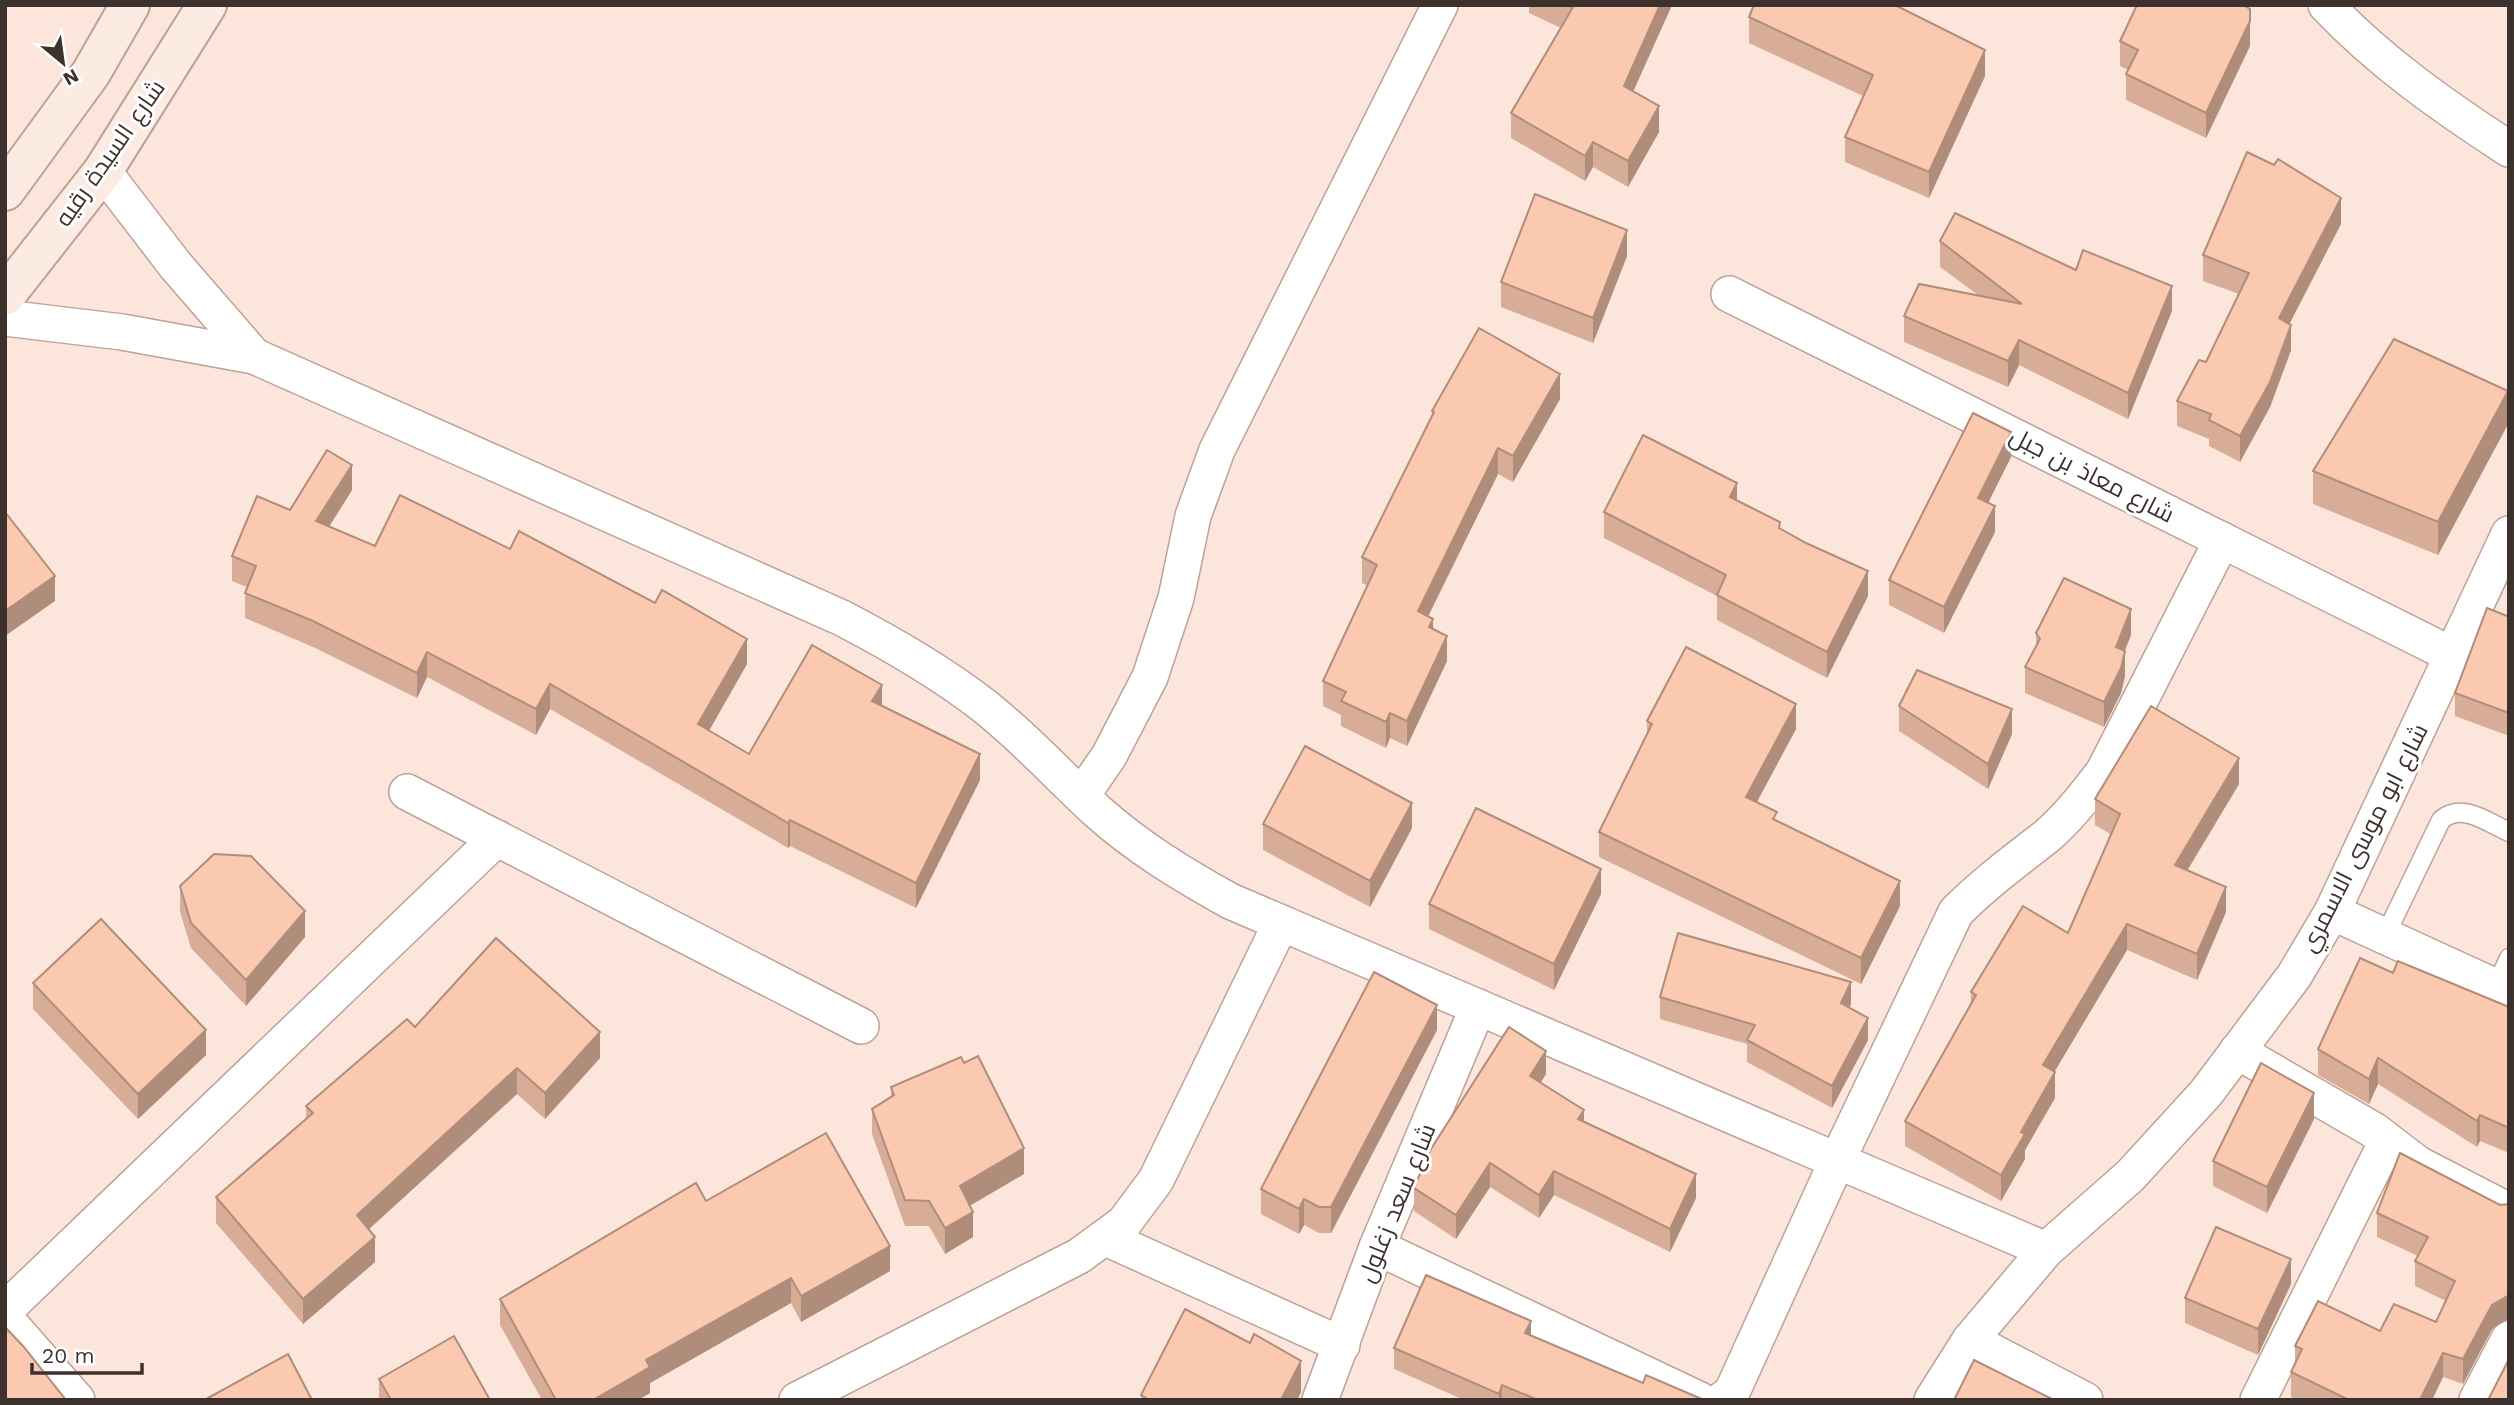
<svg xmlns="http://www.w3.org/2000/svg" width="2514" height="1405" viewBox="0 0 2514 1405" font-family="'Work Sans',Cairo,sans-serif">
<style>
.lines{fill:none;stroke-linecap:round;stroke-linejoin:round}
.lane-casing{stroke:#bca296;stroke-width:21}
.street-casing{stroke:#bca296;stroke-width:38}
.secondary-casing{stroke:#bca296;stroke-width:42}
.lane{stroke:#fff;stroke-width:18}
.street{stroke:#fff;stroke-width:35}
.secondary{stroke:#fbebe3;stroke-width:38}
.wall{fill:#d8ad97}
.shaded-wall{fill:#b08d7b}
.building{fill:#fbc9b0;stroke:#b08d7b;stroke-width:2}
.labels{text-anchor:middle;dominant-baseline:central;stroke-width:6;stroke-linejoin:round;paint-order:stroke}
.street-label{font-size:24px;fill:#3c312c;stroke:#fff}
</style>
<rect width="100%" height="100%" fill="#fce6db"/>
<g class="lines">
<defs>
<g id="lane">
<path d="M 2385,936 L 2441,820 C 2462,802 2487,822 2509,832"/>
<path d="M 2496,987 L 2509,958"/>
</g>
<g id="street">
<path d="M 2326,5 C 2380,62 2443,106 2509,149"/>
<path d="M 103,171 L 176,266 L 254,356"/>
<path d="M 1729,294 L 2454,656"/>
<path d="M 5,318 L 122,332 L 254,356 L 842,618 C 892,644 939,671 983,705 C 1025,738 1059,776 1097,811 C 1137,847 1183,875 1230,901 L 2046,1250"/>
<path d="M 407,792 L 861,1026"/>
<path d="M 1082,795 L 1109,756 L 1150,677 L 1176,598 L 1193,516 L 1217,450 L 1440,5"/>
<path d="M 2332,912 L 2509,993"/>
<path d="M 2237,1051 L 2375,1131 L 2418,1164 L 2509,1211"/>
<path d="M 1106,1238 L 1342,1345"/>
<path d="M 1377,1247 L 1700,1400"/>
<path d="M 5,1310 L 497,838"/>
<path d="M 5,1318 L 77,1400"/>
<path d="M 1970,1340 L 2085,1400"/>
<path d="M 797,1400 L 1079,1256 L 1124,1223 L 1156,1180 L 1281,923"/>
<path d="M 1320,1400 L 1377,1247 L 1478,1007"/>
<path d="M 1722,1400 L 1732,1392 L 1837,1161 L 1956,912 C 1985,883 2015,861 2047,836 C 2069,817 2087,794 2104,771 L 2222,540"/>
<path d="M 1932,1400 L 1970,1340 L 2046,1250 L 2130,1176 L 2206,1093 L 2294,976 L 2332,912 L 2509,534"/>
<path d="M 2258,1400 L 2387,1141"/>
<path d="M 2477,1400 L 2509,1339"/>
</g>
<g id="secondary">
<path d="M 5,191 L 91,73 L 130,5"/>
<path d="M 5,296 L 103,171 L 207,5"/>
</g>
</defs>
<use href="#lane" class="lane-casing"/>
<use href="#street" class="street-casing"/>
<use href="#secondary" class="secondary-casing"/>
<use href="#lane" class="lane"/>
<use href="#street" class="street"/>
<use href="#secondary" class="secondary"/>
</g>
<g class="wall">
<path d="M 1529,5 L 1672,5 L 1633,91 L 1659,132 L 1628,187 L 1593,167 L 1585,181 L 1511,138 L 1511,113 L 1561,28 L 1529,13 Z"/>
<path d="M 1749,17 L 1985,76 L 1929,198 L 1845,162 L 1845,137 L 1863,96 L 1749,43 Z"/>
<path d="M 2120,41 L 2250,46 L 2206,138 L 2126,100 L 2126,74 L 2128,70 L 2120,66 Z"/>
<path d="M 2341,224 L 2289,324 L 2291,350 L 2270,407 L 2240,462 L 2209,446 L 2209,439 L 2177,426 L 2177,401 L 2206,362 L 2239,294 L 2203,281 L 2203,255 Z"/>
<path d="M 1940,241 L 2076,270 L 2172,311 L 2128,419 L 2019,365 L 2008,387 L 1904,342 L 1904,316 L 1978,295 L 1940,267 Z"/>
<path d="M 1627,256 L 1593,343 L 1501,307 L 1501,282 Z"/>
<path d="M 1560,399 L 1513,482 L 1498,474 L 1428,616 L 1447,661 L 1407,746 L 1390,738 L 1386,748 L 1341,726 L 1341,715 L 1323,706 L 1323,681 L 1368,586 L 1362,583 L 1362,557 L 1432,417 L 1432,411 Z"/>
<path d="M 2508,424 L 2438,555 L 2313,504 L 2313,471 Z"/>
<path d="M 2011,457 L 1988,503 L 1995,532 L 1944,633 L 1889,605 L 1889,580 Z"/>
<path d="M 352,490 L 329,527 L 375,546 L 747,664 L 709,731 L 749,754 L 882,706 L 980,780 L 916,908 L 790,846 L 788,848 L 550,709 L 536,735 L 427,677 L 417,698 L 313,647 L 245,618 L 245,593 L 247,587 L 232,581 L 232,556 L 290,510 Z"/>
<path d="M 1737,500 L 1780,529 L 1868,596 L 1827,678 L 1717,620 L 1717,596 L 1604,538 L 1604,512 Z"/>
<path d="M 2509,613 L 2509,736 L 2455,716 L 2455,693 Z"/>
<path d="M 2036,633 L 2131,635 L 2125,650 L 2125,676 L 2121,693 L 2104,727 L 2025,693 L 2025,667 L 2036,646 Z"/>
<path d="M 1899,706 L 2012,734 L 1988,789 L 1899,731 Z"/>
<path d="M 1647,721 L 1796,729 L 1757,802 L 1777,821 L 1900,906 L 1861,984 L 1599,857 L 1599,832 L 1647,735 Z"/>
<path d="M 2239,784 L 2187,870 L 2226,912 L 2197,980 L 2127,950 L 2054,1072 L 2055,1098 L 2025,1150 L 2025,1159 L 2001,1201 L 1905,1146 L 1905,1121 L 1971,1003 L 1971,992 L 2068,933 L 2112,835 L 2095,825 L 2095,799 Z"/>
<path d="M 1263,824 L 1412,828 L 1370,907 L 1263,850 Z"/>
<path d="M 180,886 L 305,937 L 246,1006 L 191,948 L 180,912 Z"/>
<path d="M 1601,894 L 1554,990 L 1429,929 L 1429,904 Z"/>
<path d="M 2393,973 L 2509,1007 L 2509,1153 L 2480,1141 L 2477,1147 L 2378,1084 L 2369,1104 L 2318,1075 L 2318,1049 Z"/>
<path d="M 33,983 L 206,1055 L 138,1119 L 33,1009 Z"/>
<path d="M 1660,997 L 1851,1004 L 1849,1008 L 1868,1040 L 1832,1108 L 1747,1062 L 1747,1044 L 1660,1019 Z"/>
<path d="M 415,1027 L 600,1058 L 545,1119 L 517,1094 L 369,1229 L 375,1262 L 303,1324 L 216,1223 L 216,1197 L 306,1119 L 306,1106 Z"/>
<path d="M 1437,1030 L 1331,1233 L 1319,1233 L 1304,1225 L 1299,1234 L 1261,1214 L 1261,1189 Z"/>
<path d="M 1546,1074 L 1540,1083 L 1584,1122 L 1696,1198 L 1670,1252 L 1554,1195 L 1539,1218 L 1490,1187 L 1456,1239 L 1414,1211 L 1414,1188 Z"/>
<path d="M 891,1087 L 1024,1174 L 970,1206 L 973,1237 L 945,1254 L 929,1226 L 905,1226 L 872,1134 L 872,1109 L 891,1097 Z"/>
<path d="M 2314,1119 L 2267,1213 L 2213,1186 L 2213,1161 Z"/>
<path d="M 706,1201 L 890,1271 L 801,1322 L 791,1303 L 650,1383 L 650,1393 L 638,1400 L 542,1400 L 500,1325 L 500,1299 Z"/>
<path d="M 2509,1204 L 2509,1319 L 2492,1329 L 2463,1384 L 2443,1377 L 2432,1400 L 2297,1400 L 2291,1397 L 2291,1372 L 2295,1363 L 2295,1346 L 2436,1322 L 2446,1301 L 2415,1286 L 2415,1261 L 2418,1256 L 2377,1237 L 2377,1213 Z"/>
<path d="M 2291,1284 L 2258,1355 L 2185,1323 L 2185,1298 Z"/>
<path d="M 1531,1336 L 1643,1383 L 1704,1400 L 1464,1400 L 1394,1369 L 1394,1348 Z"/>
<path d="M 379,1379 L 490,1400 L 379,1400 Z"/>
<path d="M 1301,1392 L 1297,1400 L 1141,1400 L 1141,1395 Z"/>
</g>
<g class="shaded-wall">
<path d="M 1660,5 L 1672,5 L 1624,112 L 1624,86 Z"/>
<path d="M 2250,21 L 2250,46 L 2206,138 L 2206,113 Z"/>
<path d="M 1985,50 L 1985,76 L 1929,198 L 1929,172 Z"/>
<path d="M 1659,106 L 1659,132 L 1628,187 L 1628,161 Z"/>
<path d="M 1593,142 L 1593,167 L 1585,181 L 1585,156 Z"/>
<path d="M 2341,198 L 2341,224 L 2279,344 L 2279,318 Z"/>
<path d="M 1627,230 L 1627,256 L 1593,343 L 1593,318 Z"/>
<path d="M 2172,286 L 2172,311 L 2128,419 L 2128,393 Z"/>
<path d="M 2291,325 L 2291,350 L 2270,407 L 2240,462 L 2240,436 Z"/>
<path d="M 2019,340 L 2019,365 L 2008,387 L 2008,361 Z"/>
<path d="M 1560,374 L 1560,399 L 1513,482 L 1513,456 Z"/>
<path d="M 2508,391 L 2508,424 L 2438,555 L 2438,522 Z"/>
<path d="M 2011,432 L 2011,457 L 1978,523 L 1978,498 Z"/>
<path d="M 1498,448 L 1498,474 L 1418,637 L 1418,611 Z"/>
<path d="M 352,465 L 352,490 L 316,547 L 316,521 Z"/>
<path d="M 1737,483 L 1737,509 L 1730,497 Z"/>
<path d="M 1995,506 L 1995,532 L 1944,633 L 1944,607 Z"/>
<path d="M 1868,571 L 1868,596 L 1827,678 L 1827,652 Z"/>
<path d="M 55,576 L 55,601 L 5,636 L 5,611 Z"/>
<path d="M 2131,609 L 2131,635 L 2116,672 L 2116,647 Z"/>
<path d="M 1433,619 L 1433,644 L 1429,627 Z"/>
<path d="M 1447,636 L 1447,661 L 1407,746 L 1407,721 Z"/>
<path d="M 747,639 L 747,664 L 698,750 L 698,724 Z"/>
<path d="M 2125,651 L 2125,676 L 2121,693 L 2104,727 L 2104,702 Z"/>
<path d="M 427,652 L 427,677 L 417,698 L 417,673 Z"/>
<path d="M 550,684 L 550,709 L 536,735 L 536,709 Z"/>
<path d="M 882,685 L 882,710 L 872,701 Z"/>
<path d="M 1796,704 L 1796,729 L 1746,822 L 1746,797 Z"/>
<path d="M 2012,709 L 2012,734 L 1988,789 L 1988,764 Z"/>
<path d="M 1390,713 L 1390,738 L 1386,748 L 1386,722 Z"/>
<path d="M 980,754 L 980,780 L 916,908 L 916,883 Z"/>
<path d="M 2239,758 L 2239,784 L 2175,891 L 2175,865 Z"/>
<path d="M 1412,803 L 1412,828 L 1370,907 L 1370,881 Z"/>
<path d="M 790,820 L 790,846 L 788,848 L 788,823 Z"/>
<path d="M 1601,869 L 1601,894 L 1554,990 L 1554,964 Z"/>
<path d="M 1900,881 L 1900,906 L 1861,984 L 1861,958 Z"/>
<path d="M 2226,887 L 2226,912 L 2197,980 L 2197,954 Z"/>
<path d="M 305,911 L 305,937 L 246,1006 L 246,980 Z"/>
<path d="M 2127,924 L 2127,950 L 2043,1091 L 2043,1065 Z"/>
<path d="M 1851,982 L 1851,1004 L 1841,1025 L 1841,1003 Z"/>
<path d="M 1437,1005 L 1437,1030 L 1331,1233 L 1331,1207 Z"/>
<path d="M 1868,1018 L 1868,1040 L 1832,1108 L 1832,1086 Z"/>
<path d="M 206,1030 L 206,1055 L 138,1119 L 138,1094 Z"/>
<path d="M 600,1032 L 600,1058 L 545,1119 L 545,1093 Z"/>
<path d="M 1546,1051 L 1546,1074 L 1530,1100 L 1530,1076 Z"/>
<path d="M 2378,1058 L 2378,1084 L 2369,1104 L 2369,1079 Z"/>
<path d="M 517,1068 L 517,1094 L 357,1240 L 357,1215 Z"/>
<path d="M 2055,1072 L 2055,1098 L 2025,1150 L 2025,1159 L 2001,1201 L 2001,1175 L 2021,1132 Z"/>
<path d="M 2314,1093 L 2314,1119 L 2267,1213 L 2267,1187 Z"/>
<path d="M 1584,1110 L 1584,1134 L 1578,1119 Z"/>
<path d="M 2480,1115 L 2480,1141 L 2477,1147 L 2477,1121 Z"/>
<path d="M 1024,1148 L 1024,1174 L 960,1211 L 960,1186 Z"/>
<path d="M 1490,1163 L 1490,1187 L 1456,1239 L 1456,1215 Z"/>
<path d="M 1554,1171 L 1554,1195 L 1539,1218 L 1539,1195 Z"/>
<path d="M 1696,1174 L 1696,1198 L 1670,1252 L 1670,1229 Z"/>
<path d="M 1304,1199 L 1304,1225 L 1299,1234 L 1299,1209 Z"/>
<path d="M 973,1212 L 973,1237 L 945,1254 L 945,1228 Z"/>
<path d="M 375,1237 L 375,1262 L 303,1324 L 303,1299 Z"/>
<path d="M 890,1246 L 890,1271 L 801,1322 L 801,1296 Z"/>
<path d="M 2291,1259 L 2291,1284 L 2258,1355 L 2258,1329 Z"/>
<path d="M 791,1278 L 791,1303 L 650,1383 L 650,1393 L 638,1400 L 593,1400 L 646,1360 Z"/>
<path d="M 2508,1295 L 2508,1319 L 2492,1329 L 2463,1384 L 2463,1359 L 2492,1305 Z"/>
<path d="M 1531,1321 L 1531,1342 L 1525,1333 Z"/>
<path d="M 2443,1353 L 2443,1377 L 2432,1400 L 2420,1400 Z"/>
<path d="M 1301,1361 L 1301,1392 L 1297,1400 L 1281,1400 Z"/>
<path d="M 1502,1385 L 1502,1400 L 1499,1400 L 1499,1394 Z"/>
</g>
<g class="building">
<path d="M 1568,5 L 1660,5 L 1624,86 L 1659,106 L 1628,161 L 1593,142 L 1585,156 L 1511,113 L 1573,7 Z"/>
<path d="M 1754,5 L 1895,5 L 1985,50 L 1929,172 L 1845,137 L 1873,75 L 1749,17 Z"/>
<path d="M 2137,5 L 2243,5 L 2250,9 L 2250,21 L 2206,113 L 2126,74 L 2138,50 L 2120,41 Z"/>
<path d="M 2247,152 L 2274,165 L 2278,159 L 2341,198 L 2279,318 L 2291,325 L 2270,382 L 2240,436 L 2209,420 L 2211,414 L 2177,401 L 2199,360 L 2206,362 L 2249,273 L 2203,255 Z"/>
<path d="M 1535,194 L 1627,230 L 1593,318 L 1501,282 Z"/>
<path d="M 1955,213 L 2076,270 L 2083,250 L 2172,286 L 2128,393 L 2019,340 L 2008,361 L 1904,316 L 1919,284 L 2022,304 L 1940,241 Z"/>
<path d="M 1479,328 L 1560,374 L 1513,456 L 1498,448 L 1418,611 L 1433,619 L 1429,627 L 1447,636 L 1407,721 L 1390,713 L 1386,722 L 1341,701 L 1346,692 L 1323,681 L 1377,565 L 1362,557 L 1434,412 L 1432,411 Z"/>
<path d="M 2394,339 L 2508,391 L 2438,522 L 2313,471 Z"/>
<path d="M 1973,413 L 2011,432 L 1978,498 L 1995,506 L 1944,607 L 1889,580 Z"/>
<path d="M 1643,435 L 1737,483 L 1730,497 L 1780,522 L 1779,528 L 1806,543 L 1868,571 L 1827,652 L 1717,595 L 1726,575 L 1604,512 Z"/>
<path d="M 327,450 L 352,465 L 316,521 L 375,546 L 400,495 L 510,549 L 519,531 L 655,603 L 662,590 L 747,639 L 698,724 L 749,754 L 812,645 L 882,685 L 872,701 L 980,754 L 916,883 L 790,820 L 788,823 L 550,684 L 536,709 L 427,652 L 417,673 L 313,621 L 245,593 L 256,566 L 232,556 L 257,496 L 290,510 Z"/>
<path d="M 5,512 L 55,576 L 5,611 Z"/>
<path d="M 2064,578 L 2131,609 L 2116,647 L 2125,651 L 2121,668 L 2104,702 L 2025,667 L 2040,639 L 2036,633 Z"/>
<path d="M 2487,608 L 2507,616 L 2509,613 L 2509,713 L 2455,693 Z"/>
<path d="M 1686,647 L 1796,704 L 1746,797 L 1777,812 L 1773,819 L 1900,881 L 1861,958 L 1599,832 L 1652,724 L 1647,721 Z"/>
<path d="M 1917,670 L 2012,709 L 1988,764 L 1899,706 Z"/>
<path d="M 2151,706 L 2239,758 L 2175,865 L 2226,887 L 2197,954 L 2127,924 L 2043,1065 L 2055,1072 L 2021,1132 L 2025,1134 L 2001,1175 L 1905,1121 L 1976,995 L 1971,992 L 2023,906 L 2068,933 L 2120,814 L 2095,799 Z"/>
<path d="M 1305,746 L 1412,803 L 1370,881 L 1263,824 Z"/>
<path d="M 1476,808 L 1601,869 L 1554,964 L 1429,904 Z"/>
<path d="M 214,854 L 251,856 L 305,911 L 246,980 L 191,923 L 180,886 Z"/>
<path d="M 101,919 L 206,1030 L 138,1094 L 33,983 Z"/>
<path d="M 1678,933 L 1851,982 L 1841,1003 L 1868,1018 L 1832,1086 L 1747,1040 L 1755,1025 L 1660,997 Z"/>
<path d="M 496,938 L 600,1032 L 545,1093 L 517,1068 L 357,1215 L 375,1237 L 303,1299 L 216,1197 L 313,1113 L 306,1106 L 407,1019 L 415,1027 Z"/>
<path d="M 2360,958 L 2393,973 L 2398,961 L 2509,1007 L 2509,1128 L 2480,1115 L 2477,1121 L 2378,1058 L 2369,1079 L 2318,1049 Z"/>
<path d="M 1374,972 L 1437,1005 L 1331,1207 L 1319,1207 L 1304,1199 L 1299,1209 L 1261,1189 Z"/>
<path d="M 1509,1027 L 1546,1051 L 1530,1076 L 1584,1110 L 1578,1119 L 1696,1174 L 1670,1229 L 1554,1171 L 1539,1195 L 1490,1163 L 1456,1215 L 1414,1188 L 1429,1152 Z"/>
<path d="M 978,1056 L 1024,1148 L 960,1186 L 973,1212 L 945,1228 L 929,1201 L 905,1200 L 872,1109 L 894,1095 L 891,1087 L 961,1057 L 964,1063 Z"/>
<path d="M 2261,1063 L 2314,1093 L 2267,1187 L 2213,1161 Z"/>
<path d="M 826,1133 L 890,1246 L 801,1296 L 791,1278 L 646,1360 L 650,1367 L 593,1400 L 556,1400 L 500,1299 L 696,1183 L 706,1201 Z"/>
<path d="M 2400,1153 L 2500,1205 L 2509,1204 L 2509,1295 L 2492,1305 L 2463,1359 L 2443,1353 L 2420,1400 L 2349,1400 L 2291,1372 L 2302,1349 L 2295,1346 L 2318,1301 L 2380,1331 L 2394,1304 L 2436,1322 L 2455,1281 L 2415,1261 L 2428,1237 L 2377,1213 Z"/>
<path d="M 2216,1227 L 2291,1259 L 2258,1329 L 2185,1298 Z"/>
<path d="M 1426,1275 L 1531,1321 L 1525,1333 L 1643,1383 L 1646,1375 L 1704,1400 L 1538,1400 L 1502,1385 L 1499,1394 L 1394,1348 Z"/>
<path d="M 1185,1309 L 1250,1343 L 1254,1334 L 1301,1361 L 1281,1400 L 1150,1400 L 1141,1395 Z"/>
<path d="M 5,1327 L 23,1346 L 66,1400 L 5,1400 Z"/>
<path d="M 454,1336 L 490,1400 L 391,1400 L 379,1379 Z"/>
<path d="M 288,1354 L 312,1400 L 209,1400 L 208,1398 Z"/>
<path d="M 2509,1359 L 2509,1400 L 2488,1400 Z"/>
<path d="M 1974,1360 L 2054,1400 L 1954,1400 Z"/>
</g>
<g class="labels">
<g class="street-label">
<text transform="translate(110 153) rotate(-55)">شارع السيدة رقيه</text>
<text transform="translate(2092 475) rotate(27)">شارع معاذ بن جبل</text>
<text transform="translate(2364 838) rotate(-63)">شارع ابو موسى الاسمري</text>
<text transform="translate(1397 1203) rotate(-68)">شارع سعد زغلول</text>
</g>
</g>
<rect width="2514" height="1405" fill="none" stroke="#3c312c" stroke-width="14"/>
<g transform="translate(63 63) rotate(151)" stroke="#ffffff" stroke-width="5" paint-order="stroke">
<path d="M0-5L12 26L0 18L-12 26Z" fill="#3c312c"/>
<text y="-10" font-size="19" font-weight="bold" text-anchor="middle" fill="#3c312c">N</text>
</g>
<path d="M32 1363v10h110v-10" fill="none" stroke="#3c312c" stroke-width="3.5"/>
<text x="42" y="1363" font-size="21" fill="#3c312c" stroke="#ffffff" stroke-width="5" paint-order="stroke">20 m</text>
</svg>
